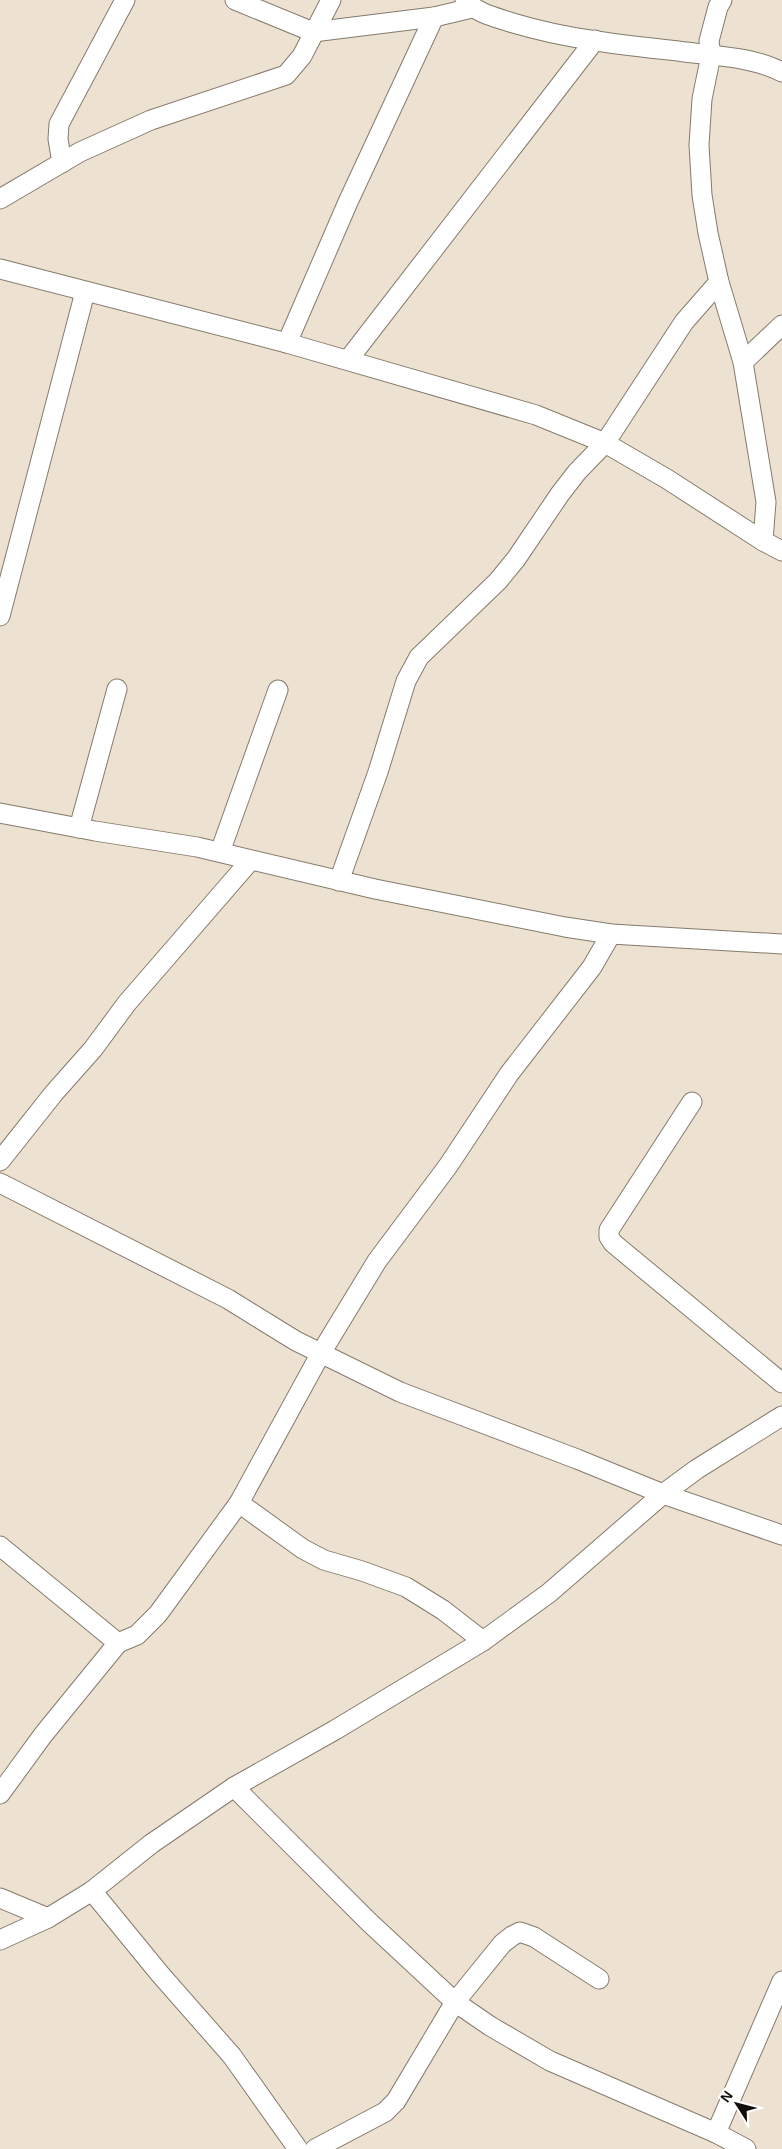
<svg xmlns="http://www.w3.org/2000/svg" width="782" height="2149" viewBox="0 0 782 2149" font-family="Helvetica,sans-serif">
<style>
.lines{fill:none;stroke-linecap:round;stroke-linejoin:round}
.minor-casing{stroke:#857b6c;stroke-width:21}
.minor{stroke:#fff;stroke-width:19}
</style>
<rect width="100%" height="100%" fill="#ede2d1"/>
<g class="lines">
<defs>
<g id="minor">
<path d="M 235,0 L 313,32 L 434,17 L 472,8"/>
<path d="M 465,0 C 478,14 495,17 513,23 C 566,39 622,45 678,51 C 712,56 751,56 782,72"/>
<path d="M 722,0 L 718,7 L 709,41 L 711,55 L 702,99 L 699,145 L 702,195 L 708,233 L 719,282 L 743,362 L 766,502 L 763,541"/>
<path d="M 62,163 L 58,139 L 59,124 L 125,0"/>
<path d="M 0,199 L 80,152 L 151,120 L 286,75 L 302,56 L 331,0"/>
<path d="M 0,269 L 287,343 L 536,415 L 605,443 L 667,479 L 763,541 L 782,551"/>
<path d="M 287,343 L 348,202 L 434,17"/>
<path d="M 348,360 L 595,40"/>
<path d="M 743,362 L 782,325"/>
<path d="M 0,616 L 85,292"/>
<path d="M 0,813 L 95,831 L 197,847 L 375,889 L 565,927 L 611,934 L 782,944"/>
<path d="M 79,828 L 117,689"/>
<path d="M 220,852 L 278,690"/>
<path d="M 339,881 L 378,772 L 406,681 L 419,657 L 498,581 L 516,559 L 560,494 L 577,472 L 605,443 L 684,322 L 719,282"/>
<path d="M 692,1102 L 609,1230 L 609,1237 L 613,1243 L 782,1383"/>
<path d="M 0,1161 L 54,1093 L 93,1049 L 127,1003 L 250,861"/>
<path d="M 0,1183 L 228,1299 L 296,1341 L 400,1392 L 577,1459 L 663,1494 L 782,1535"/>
<path d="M 239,1503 L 303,1549 L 324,1560 L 362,1571 L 406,1587 L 443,1610 L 483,1641"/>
<path d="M 0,1546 L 118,1643 L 137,1635 L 158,1614 L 239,1503 L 321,1353 L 377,1261 L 448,1166 L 509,1074 L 592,967 L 611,934"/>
<path d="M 234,1787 L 369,1922 L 455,2002 L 490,2026 L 550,2061 L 716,2133 L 746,2149"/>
<path d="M 0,1794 L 43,1735 L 118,1643"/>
<path d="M 92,1891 L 160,1974 L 232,2056 L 298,2149"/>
<path d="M 0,1898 L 48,1918"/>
<path d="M 0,1940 L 48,1918 L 92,1891 L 151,1844 L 234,1787 L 335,1730 L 483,1641 L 549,1593 L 663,1494 L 697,1469 L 782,1416"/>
<path d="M 716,2133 L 782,1981"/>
<path d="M 315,2149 L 385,2112 L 396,2101 L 455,2002 L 502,1944 L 512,1936 L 520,1932 L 534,1937 L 599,1979"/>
</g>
</defs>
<use href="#minor" class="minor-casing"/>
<use href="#minor" class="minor"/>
</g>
<g transform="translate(737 2104) rotate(306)" stroke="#ffffff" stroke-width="4" paint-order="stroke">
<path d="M0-4L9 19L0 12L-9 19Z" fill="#110d08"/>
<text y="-8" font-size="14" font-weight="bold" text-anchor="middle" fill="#110d08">N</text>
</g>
</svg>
